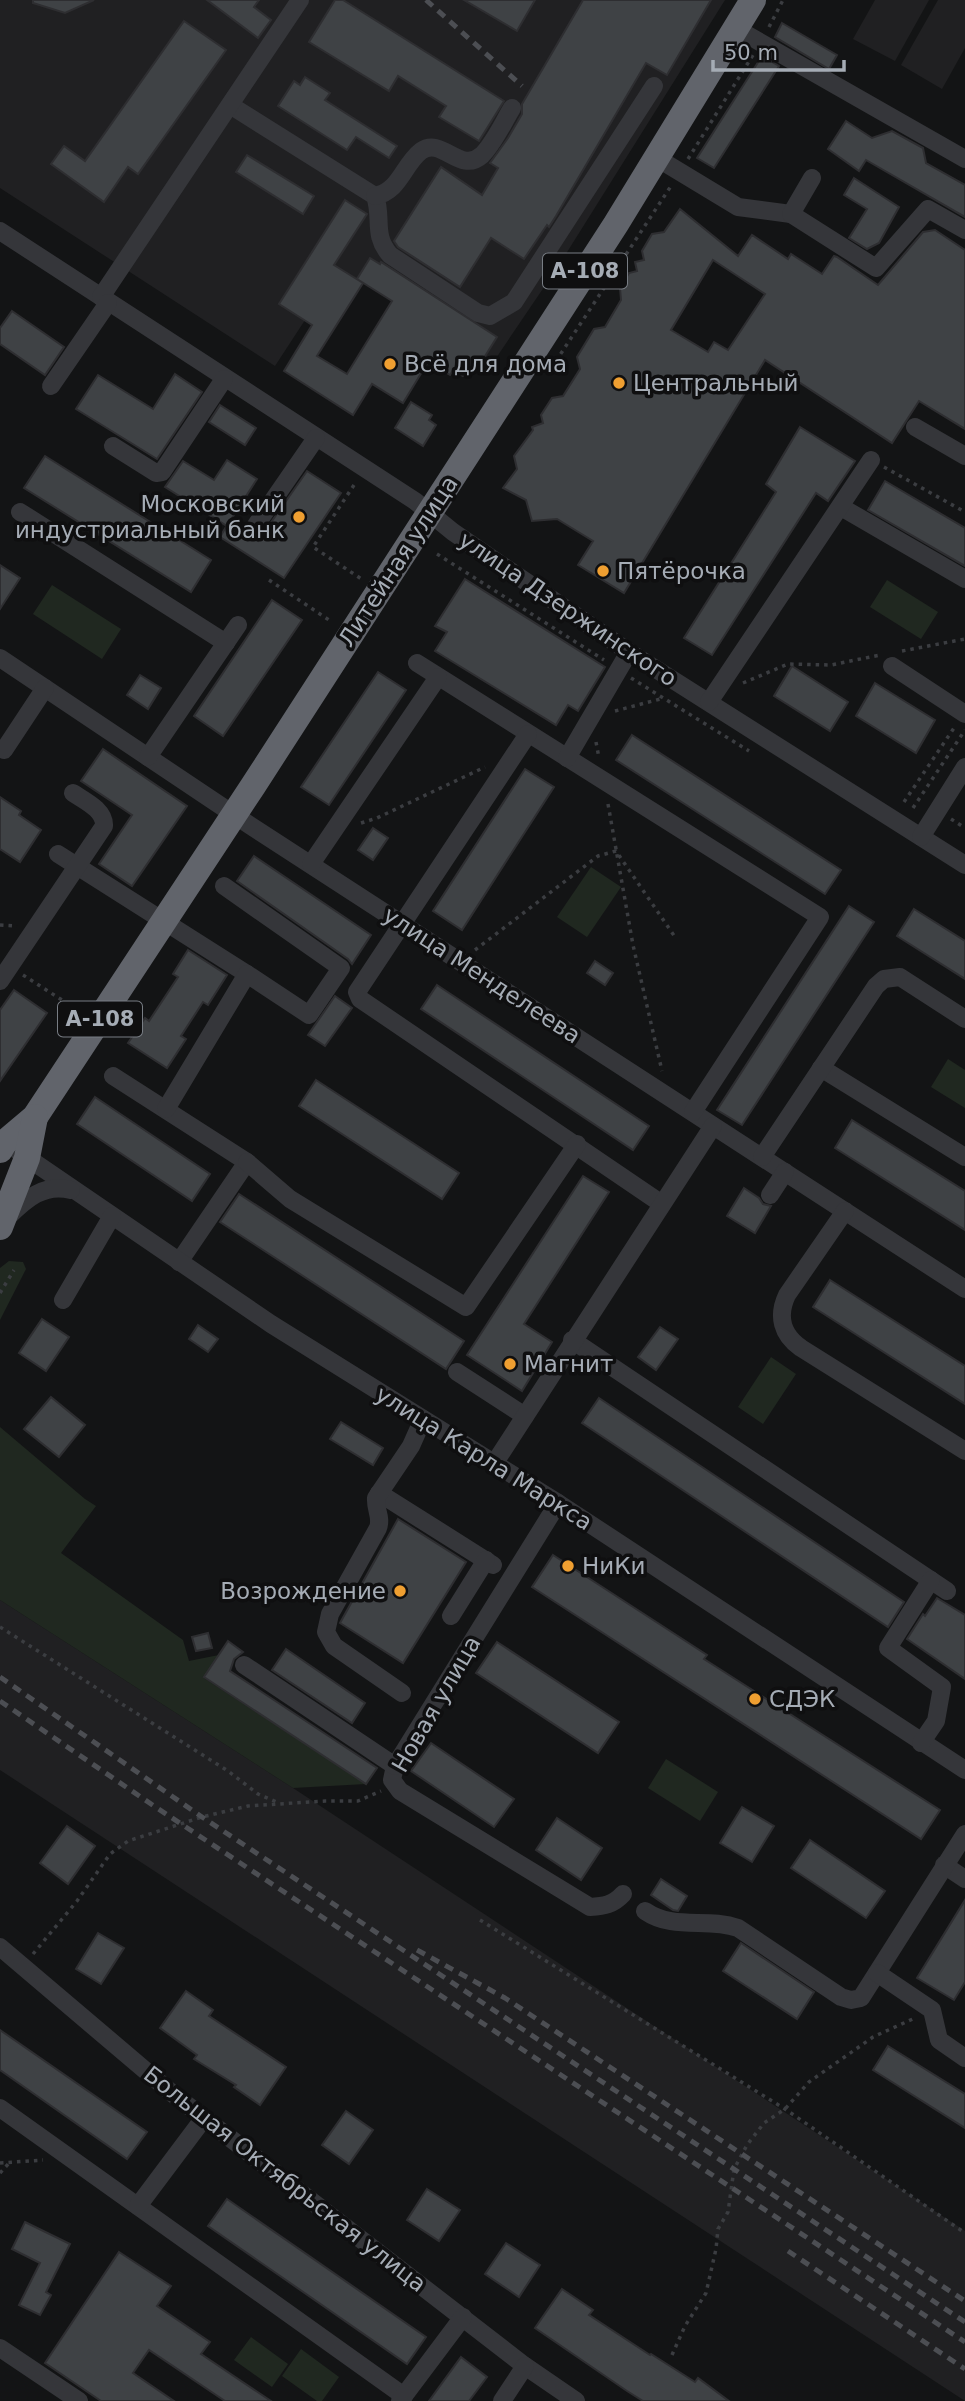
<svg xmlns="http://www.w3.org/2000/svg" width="965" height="2401" viewBox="0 0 965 2401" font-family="'DejaVu Sans',sans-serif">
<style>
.built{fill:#202022}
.green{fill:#202820}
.building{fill:#3f4245;stroke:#2e2e31;stroke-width:2;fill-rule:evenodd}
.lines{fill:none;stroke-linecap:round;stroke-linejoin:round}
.path{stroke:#3b3d41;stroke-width:3.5;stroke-dasharray:3.5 5;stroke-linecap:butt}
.minor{stroke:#35363a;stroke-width:18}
.highway{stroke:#61646b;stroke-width:26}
.rail{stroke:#4c4e53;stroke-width:5;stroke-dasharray:9 7;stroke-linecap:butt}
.poi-dot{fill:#ef9f31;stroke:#0f0f10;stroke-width:2.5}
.labels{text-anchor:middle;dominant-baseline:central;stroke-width:7;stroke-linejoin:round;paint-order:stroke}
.shield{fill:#0f0f10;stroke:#787d84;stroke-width:2}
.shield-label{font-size:21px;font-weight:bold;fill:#a5acb5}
.poi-label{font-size:23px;fill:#a5acb5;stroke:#0f0f10;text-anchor:start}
.street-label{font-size:23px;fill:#a5acb5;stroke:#0f0f10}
</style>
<rect width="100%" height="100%" fill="#131415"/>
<g class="built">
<path d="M 0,0 L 725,0 L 559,265 L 492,364 L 339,268 L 275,366 L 0,188 Z"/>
<path d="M 875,0 L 929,0 L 895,61 L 853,39 Z"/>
<path d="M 938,0 L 965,0 L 965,48 L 942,89 L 901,65 Z"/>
<path d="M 0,1600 L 293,1788 L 965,2231 L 965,2401 L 0,1770 Z"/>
</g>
<g class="green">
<path d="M 887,580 L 938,612 L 921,639 L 870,607 Z"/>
<path d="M 52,585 L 121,629 L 102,659 L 33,614 Z"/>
<path d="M 591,867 L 621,887 L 587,937 L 557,917 Z"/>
<path d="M 948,1059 L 965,1070 L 965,1108 L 931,1087 Z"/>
<path d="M 9,1261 L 23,1262 L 26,1269 L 0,1320 L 0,1268 Z"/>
<path d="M 771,1357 L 796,1374 L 763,1424 L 738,1407 Z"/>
<path d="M 0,1427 L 85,1499 L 96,1506 L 61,1553 L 183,1640 L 189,1661 L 219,1655 L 204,1678 L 366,1784 L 293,1788 L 0,1600 Z"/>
<path d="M 666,1759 L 718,1792 L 700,1821 L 648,1788 Z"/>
<path d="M 251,2337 L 288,2364 L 272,2387 L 234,2360 Z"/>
<path d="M 301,2349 L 339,2377 L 322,2401 L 317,2401 L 282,2376 Z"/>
</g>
<g class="building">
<path d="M 33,0 L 94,0 L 65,13 L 33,3 Z"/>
<path d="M 207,0 L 259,0 L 254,7 L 271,20 L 258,38 Z"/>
<path d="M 335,0 L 343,0 L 504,101 L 479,141 L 439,117 L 446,106 L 398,76 L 389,91 L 309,42 Z"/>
<path d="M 464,0 L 535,0 L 517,31 Z"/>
<path d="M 583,0 L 711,0 L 667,75 L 646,63 L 556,216 L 549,227 L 547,225 L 524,259 L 491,238 L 460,287 L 398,247 L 394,241 L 441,167 L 482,195 L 498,168 L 490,163 L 508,138 L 522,114 L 522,104 Z"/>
<path d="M 184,21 L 226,50 L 138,174 L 128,167 L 104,202 L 51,164 L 64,146 L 85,161 Z"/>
<path d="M 782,23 L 837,55 L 829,69 L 775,37 Z"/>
<path d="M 762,56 L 779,66 L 714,168 L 697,158 Z"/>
<path d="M 305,77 L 330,93 L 325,100 L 397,146 L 389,158 L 356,137 L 347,150 L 278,106 L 294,81 L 300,85 Z"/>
<path d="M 846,121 L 872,138 L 892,131 L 923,148 L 926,163 L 965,185 L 965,217 L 866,160 L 859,171 L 828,149 Z"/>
<path d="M 247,155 L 314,196 L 303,214 L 236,172 Z"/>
<path d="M 854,178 L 899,207 L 879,243 L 867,249 L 849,238 L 867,209 L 844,195 Z"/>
<path d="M 345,200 L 367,214 L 334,265 L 363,283 L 317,356 L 347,374 L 392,301 L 357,279 L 370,258 L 380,264 L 381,262 L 497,337 L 477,369 L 463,376 L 453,370 L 450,375 L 428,362 L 403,403 L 372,384 L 353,415 L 284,371 L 312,325 L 279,304 Z"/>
<path d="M 680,209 L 738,256 L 752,235 L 788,259 L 791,254 L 822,274 L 834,256 L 837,257 L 878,285 L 923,232 L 935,230 L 965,250 L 965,429 L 919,401 L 892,443 L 765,360 L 624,593 L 578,565 L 593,541 L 557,519 L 532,521 L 526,500 L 503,488 L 517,469 L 514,456 L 533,430 L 532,427 L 543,423 L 541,415 L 552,398 L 563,396 L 580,369 L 577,357 L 594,329 L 605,327 L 621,300 L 620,288 L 629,273 L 637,271 L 635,262 L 644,260 L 642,251 L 652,234 L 664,232 ZM 713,260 L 765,294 L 728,350 L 714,342 L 708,352 L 671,330 Z"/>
<path d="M 12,311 L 64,347 L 45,375 L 0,344 L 0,328 Z"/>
<path d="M 175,374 L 202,392 L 157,459 L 76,409 L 98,375 L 153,409 Z"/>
<path d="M 411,402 L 432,415 L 429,420 L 436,425 L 423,446 L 395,428 Z"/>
<path d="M 220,405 L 256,428 L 245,445 L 209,422 Z"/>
<path d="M 800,427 L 855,461 L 828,501 L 816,493 L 712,655 L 684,638 L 776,492 L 766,484 Z"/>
<path d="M 45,456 L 211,560 L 191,592 L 24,488 Z"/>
<path d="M 227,460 L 257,479 L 227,526 L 165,487 L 183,461 L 214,480 Z"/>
<path d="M 307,471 L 341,493 L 284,578 L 220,537 L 229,522 L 258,541 Z"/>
<path d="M 885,481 L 965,528 L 965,566 L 868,510 Z"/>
<path d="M 0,565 L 20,578 L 0,609 Z"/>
<path d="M 465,579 L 605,667 L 578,711 L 568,705 L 556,725 L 435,651 L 447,632 L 435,626 Z"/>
<path d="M 272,600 L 302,620 L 223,736 L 194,716 Z"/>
<path d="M 792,666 L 848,702 L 830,731 L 774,696 Z"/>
<path d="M 378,672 L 406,690 L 329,805 L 301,787 Z"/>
<path d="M 140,675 L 161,688 L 148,709 L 127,695 Z"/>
<path d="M 875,683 L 935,720 L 916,753 L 856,716 Z"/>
<path d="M 632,735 L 841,870 L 825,894 L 616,760 Z"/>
<path d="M 103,749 L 187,806 L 132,886 L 99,864 L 132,815 L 81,781 Z"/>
<path d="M 525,769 L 554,787 L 462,930 L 433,911 Z"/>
<path d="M 0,797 L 21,811 L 19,815 L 41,830 L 20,862 L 0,849 Z"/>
<path d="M 373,828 L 388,838 L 373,860 L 358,850 Z"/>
<path d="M 254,856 L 371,935 L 352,964 L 348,959 L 237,881 Z"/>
<path d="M 849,906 L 874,922 L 742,1125 L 717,1110 Z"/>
<path d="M 914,909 L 965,941 L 965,979 L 897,936 Z"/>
<path d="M 188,950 L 227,975 L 208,1005 L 203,1002 L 181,1036 L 186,1039 L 167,1068 L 128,1043 L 145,1018 L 149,1021 L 178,977 L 173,974 Z"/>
<path d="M 595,961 L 613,973 L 605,985 L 587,973 Z"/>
<path d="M 437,985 L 649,1126 L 633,1150 L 421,1009 Z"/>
<path d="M 14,990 L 47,1013 L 0,1081 L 0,1010 Z"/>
<path d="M 335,996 L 352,1008 L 325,1046 L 308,1035 Z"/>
<path d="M 316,1080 L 459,1173 L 442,1199 L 299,1106 Z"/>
<path d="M 95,1097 L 210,1174 L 192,1201 L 77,1124 Z"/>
<path d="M 852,1120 L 965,1191 L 965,1230 L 835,1148 Z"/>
<path d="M 583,1176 L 609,1192 L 524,1324 L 552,1342 L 522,1391 L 467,1355 Z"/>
<path d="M 744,1188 L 759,1198 L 763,1204 L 771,1206 L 755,1233 L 727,1216 Z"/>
<path d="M 239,1194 L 464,1341 L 446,1369 L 220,1222 Z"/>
<path d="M 830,1280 L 965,1366 L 965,1404 L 813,1307 Z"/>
<path d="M 42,1319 L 69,1337 L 46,1371 L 19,1353 Z"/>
<path d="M 198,1325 L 218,1339 L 208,1352 L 189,1339 Z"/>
<path d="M 660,1327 L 678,1339 L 656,1370 L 638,1357 Z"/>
<path d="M 51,1397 L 85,1425 L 59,1457 L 24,1429 Z"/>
<path d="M 599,1398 L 904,1602 L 888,1627 L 582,1423 Z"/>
<path d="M 341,1422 L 383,1448 L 373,1465 L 330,1439 Z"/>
<path d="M 398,1519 L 466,1562 L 403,1663 L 340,1623 Z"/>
<path d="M 553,1555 L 707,1655 L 704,1659 L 940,1810 L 921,1839 L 532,1587 Z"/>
<path d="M 937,1598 L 965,1615 L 965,1679 L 907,1639 L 923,1614 L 925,1616 Z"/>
<path d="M 208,1633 L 212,1648 L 196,1651 L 192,1637 Z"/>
<path d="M 228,1641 L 243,1652 L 234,1659 L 230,1671 L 377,1768 L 366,1784 L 204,1677 Z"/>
<path d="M 497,1642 L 619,1722 L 598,1753 L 476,1673 Z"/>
<path d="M 286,1649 L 365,1703 L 352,1723 L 272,1670 Z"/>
<path d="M 431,1743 L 514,1799 L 494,1827 L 411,1771 Z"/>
<path d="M 742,1807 L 774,1826 L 752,1862 L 720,1843 Z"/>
<path d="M 557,1818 L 602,1848 L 581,1880 L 536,1850 Z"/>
<path d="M 67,1826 L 95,1846 L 68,1884 L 40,1863 Z"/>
<path d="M 810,1840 L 885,1891 L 866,1918 L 791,1868 Z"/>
<path d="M 661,1879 L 687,1896 L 678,1911 L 673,1910 L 651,1895 Z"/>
<path d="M 965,1900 L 965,1982 L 954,2000 L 917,1978 Z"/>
<path d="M 98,1933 L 124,1948 L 101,1984 L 76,1969 Z"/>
<path d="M 741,1943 L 814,1992 L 797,2019 L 723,1971 Z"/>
<path d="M 186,1991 L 213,2010 L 209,2016 L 286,2067 L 260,2105 L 234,2087 L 236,2085 L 194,2059 L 197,2055 L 160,2028 Z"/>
<path d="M 0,2030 L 147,2132 L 127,2159 L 0,2070 Z"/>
<path d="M 888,2046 L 965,2094 L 965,2128 L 873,2070 Z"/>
<path d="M 346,2111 L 373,2130 L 349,2164 L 322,2145 Z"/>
<path d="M 427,2189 L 460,2210 L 439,2241 L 407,2220 Z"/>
<path d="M 227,2199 L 426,2337 L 407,2364 L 208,2226 Z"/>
<path d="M 25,2222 L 70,2244 L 46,2292 L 51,2295 L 40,2315 L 19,2305 L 40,2263 L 12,2249 Z"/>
<path d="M 506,2243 L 540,2265 L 519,2297 L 485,2274 Z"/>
<path d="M 119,2252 L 171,2286 L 157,2306 L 210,2342 L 201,2354 L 271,2401 L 225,2401 L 149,2350 L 133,2373 L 174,2401 L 101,2401 L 45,2363 Z"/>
<path d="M 562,2289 L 593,2310 L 589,2315 L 650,2355 L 651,2354 L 695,2382 L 698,2378 L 729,2401 L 643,2401 L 627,2391 L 535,2328 Z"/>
<path d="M 461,2357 L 487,2377 L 469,2401 L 429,2401 Z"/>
</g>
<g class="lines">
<g class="path">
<path d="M 769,27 L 783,0"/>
<path d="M 688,159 L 753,55"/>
<path d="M 556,361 L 671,186"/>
<path d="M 884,467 L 965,512"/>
<path d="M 354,485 L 313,547 L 363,580"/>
<path d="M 437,554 L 604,660"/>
<path d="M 269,580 L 332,622"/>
<path d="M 902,651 L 965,639"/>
<path d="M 631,678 L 749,751"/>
<path d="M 743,683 L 788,664 L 831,665 L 880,655"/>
<path d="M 615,711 L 664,698"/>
<path d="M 596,742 L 599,758"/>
<path d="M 904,802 L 956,725"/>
<path d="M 608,804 L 633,945 L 662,1071"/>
<path d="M 913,808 L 965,730"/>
<path d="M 951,819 L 965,828"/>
<path d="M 361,823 L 377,818 L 485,767"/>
<path d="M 0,925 L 17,926"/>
<path d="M 475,950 L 598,856 L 616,851 L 675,937"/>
<path d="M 23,975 L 76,1009"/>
<path d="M 0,1293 L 14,1270"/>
<path d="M 0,1627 L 228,1771 L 258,1794 L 279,1803"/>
<path d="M 480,1920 L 785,2109 L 965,2233"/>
<path d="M 33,1954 L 77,1901 L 110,1854 L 128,1841 L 202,1817 L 248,1806 L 325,1801 L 358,1801 L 381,1791"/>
<path d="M 0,2163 L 43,2160"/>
<path d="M 0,2173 L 10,2162"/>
<path d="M 672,2355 L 685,2326 L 706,2293 L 716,2249 L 718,2229 L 728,2212 L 734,2169 L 747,2145 L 764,2123 L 785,2109 L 809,2082 L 873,2037 L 915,2018"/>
</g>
<g class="minor">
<path d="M 737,29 L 965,159"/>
<path d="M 230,105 L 375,196 C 383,219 372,234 390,255 L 478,313 L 490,316 L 514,302 L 654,86"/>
<path d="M 657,158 L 738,207 L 791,214"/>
<path d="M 812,178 L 791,214 L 876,268 L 928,209 L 965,230"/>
<path d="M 375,196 C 400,191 403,165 421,151 C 442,136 460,175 482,155 C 494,143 503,123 512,108"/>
<path d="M 0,231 L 415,501 L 453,532 L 629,652 L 965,865"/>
<path d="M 101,297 L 300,0"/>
<path d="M 51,386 L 108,303"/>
<path d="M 915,427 L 965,456"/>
<path d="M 113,446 L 156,473 L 162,472 L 224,379"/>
<path d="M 841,507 L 965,579"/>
<path d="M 20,512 L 226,643"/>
<path d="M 256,525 L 316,438"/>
<path d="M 0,658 L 251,826 L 965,1289"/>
<path d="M 417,663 L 820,917 L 693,1112"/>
<path d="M 892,666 L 965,714"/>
<path d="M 709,702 L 871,460"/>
<path d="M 528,734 L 357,992 L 360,999 L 662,1204"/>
<path d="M 4,750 L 45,688"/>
<path d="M 148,757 L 238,625"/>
<path d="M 567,758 L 629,652"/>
<path d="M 921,837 L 965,767"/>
<path d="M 58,854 L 247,974"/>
<path d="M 311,864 L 438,677"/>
<path d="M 0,981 L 104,826 C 105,810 85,801 73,793"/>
<path d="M 821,1068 L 965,1157"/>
<path d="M 113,1076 L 247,1162 L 179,1262"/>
<path d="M 166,1109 L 247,974 L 309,1015 L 341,968 L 224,886"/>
<path d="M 19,1152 L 271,1324 L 558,1503 L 965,1770"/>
<path d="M 762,1157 L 876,986 L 884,979 L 900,977 L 965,1019"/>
<path d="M 247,1162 L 290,1199 L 466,1307 L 577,1144"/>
<path d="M 770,1195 L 785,1172"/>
<path d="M 845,1211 L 787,1295 C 777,1316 782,1335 801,1348 L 965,1451"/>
<path d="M 8,1217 C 26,1199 44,1183 71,1190"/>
<path d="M 63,1300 L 112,1216"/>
<path d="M 572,1340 L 947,1591"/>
<path d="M 457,1372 L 525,1416"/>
<path d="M 494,1464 L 713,1126"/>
<path d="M 379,1493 L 493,1565"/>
<path d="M 558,1503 L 395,1766 L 392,1780 L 400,1791 L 590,1907 C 604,1906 613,1905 623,1894"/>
<path d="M 451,1616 L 486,1560"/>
<path d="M 244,1665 L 395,1766"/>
<path d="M 402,1693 L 334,1646 L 326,1632 L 330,1614 L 378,1528 C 382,1517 375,1510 376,1498 L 411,1446 L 423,1419"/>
<path d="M 921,1743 L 936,1721 L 942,1687 L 888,1648 L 931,1580"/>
<path d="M 944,1865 L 965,1879"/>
<path d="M 645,1911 C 674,1931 707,1917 738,1928 L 841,1997 L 851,2000 L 861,1998 L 965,1834"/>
<path d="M 0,1947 L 173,2094 L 525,2366 L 576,2401"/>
<path d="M 877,1973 L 932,2010 L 939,2040 L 965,2058"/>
<path d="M 0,2108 L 404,2396"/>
<path d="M 138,2206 L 204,2118"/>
<path d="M 0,2348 L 79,2401"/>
<path d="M 400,2401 L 463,2317"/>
<path d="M 502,2401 L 525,2366"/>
</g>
<g class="highway">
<path d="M 0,1150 L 4,1143 L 35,1117 L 253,786 L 616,224 L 753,0"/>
<path d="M 0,1227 L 27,1158 L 35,1117"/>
</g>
<g class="rail">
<path d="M 426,0 L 522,86"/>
<path d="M 0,1677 L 202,1817 L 965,2322"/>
<path d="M 0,1701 L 154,1806 L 965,2342"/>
<path d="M 417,1950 L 505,1998 L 965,2301"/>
<path d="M 788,2251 L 965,2369"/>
</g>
</g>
<g class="poi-dot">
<circle cx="390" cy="364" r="7"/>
<circle cx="619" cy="383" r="7"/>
<circle cx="299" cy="517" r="7"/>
<circle cx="603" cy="571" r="7"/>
<circle cx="510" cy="1364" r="7"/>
<circle cx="568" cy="1566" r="7"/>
<circle cx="400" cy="1591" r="7"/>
<circle cx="755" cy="1699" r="7"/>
</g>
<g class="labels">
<g class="shield">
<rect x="543" y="253.5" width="84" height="35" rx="5"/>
<rect x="58" y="1001.5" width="84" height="35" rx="5"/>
</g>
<g class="shield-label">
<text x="585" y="271">А-108</text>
<text x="100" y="1019">А-108</text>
</g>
<g class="poi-label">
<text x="404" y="364">Всё для дома</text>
<text x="633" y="383">Центральный</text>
<text x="285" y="504" text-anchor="end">Московский<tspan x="285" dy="26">индустриальный банк</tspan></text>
<text x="617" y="571">Пятёрочка</text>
<text x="524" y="1364">Магнит</text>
<text x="582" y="1566">НиКи</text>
<text x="386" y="1591" text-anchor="end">Возрождение</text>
<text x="769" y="1699">СДЭК</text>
</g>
<g class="street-label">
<text transform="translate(398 561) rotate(-57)">Литейная улица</text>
<text transform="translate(568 609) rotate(34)">улица Дзержинского</text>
<text transform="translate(482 975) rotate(33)">улица Менделеева</text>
<text transform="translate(484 1458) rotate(32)">улица Карла Маркса</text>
<text transform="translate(436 1704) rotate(-60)">Новая улица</text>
<text transform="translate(285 2179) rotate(38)">Большая Октябрьская улица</text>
</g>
</g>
<path d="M713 60v10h131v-10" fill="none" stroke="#a5acb5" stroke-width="3.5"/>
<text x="724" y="60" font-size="21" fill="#a5acb5" stroke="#0f0f10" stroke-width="5" paint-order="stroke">50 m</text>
</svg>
